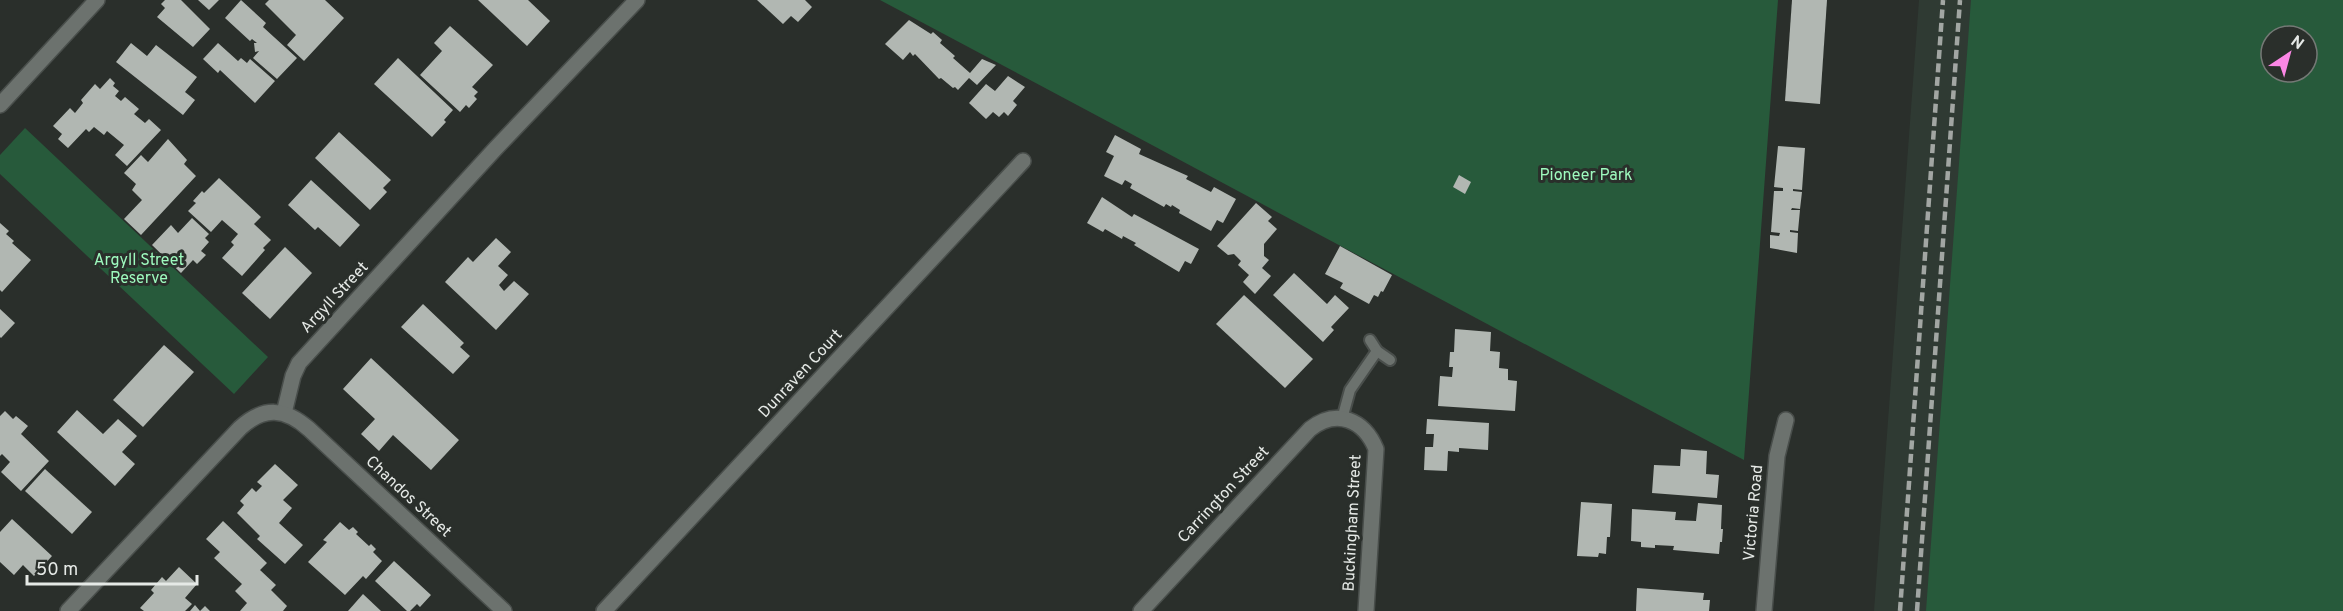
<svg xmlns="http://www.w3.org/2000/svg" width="2343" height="611" viewBox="0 0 2343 611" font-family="Overpass,sans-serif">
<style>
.built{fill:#2f3a33}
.green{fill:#275a3b;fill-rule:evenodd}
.building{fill:#b1b7b2}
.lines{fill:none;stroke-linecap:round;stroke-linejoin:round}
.service-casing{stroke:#494e4b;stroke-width:14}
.minor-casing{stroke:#494e4b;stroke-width:18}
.service{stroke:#6c726e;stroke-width:10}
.minor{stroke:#6c726e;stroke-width:15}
.rail{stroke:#a2a6a3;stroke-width:4.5;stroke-dasharray:9 4.5;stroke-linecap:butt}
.labels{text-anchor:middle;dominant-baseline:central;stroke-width:6;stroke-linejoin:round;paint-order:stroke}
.park-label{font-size:16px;fill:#9efabe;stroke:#2a2f2b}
.street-label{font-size:16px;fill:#e5e9e6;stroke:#2a2f2b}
</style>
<rect width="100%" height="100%" fill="#2a2f2b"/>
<path class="built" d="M 1919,0 L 1973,0 L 1928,611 L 1874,611 Z"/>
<g class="green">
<path d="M 880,0 L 1778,0 L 1744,460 C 1455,308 1168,153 880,0 Z"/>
<path d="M 1971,0 L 2343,0 L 2343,611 L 1926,611 ZM 2271,36 L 2307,36 L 2307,72 L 2271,72 Z"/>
<path d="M 25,128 L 268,357 L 234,394 L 0,174 L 0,155 Z"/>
</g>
<g class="building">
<path d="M 165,0 L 181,0 L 210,29 L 193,47 L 157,17 L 165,8 L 161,4 Z"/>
<path d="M 198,0 L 219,0 L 209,10 Z"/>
<path d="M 241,0 L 266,23 L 263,27 L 297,58 L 277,79 L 253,58 L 259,51 L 255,52 L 254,43 L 257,43 L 252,39 L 250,41 L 225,18 Z"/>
<path d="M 269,0 L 325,0 L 344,18 L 304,61 L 287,45 L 296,35 L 265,4 Z"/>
<path d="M 478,0 L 528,0 L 550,21 L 527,46 Z"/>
<path d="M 757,0 L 805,0 L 812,7 L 798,22 L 791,16 L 783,24 Z"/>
<path d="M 1792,0 L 1827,0 L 1820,104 L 1785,101 Z"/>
<path d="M 909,20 L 931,34 L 933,32 L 942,40 L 940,43 L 955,56 L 953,58 L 970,73 L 982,59 L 996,65 L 977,85 L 969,78 L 958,90 L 955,87 L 953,88 L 941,78 L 939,79 L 915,54 L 913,56 L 910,52 L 903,60 L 885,44 Z"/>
<path d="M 450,26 L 493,65 L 472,87 L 478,92 L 474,96 L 477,99 L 469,108 L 466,105 L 460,112 L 420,75 L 442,51 L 434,43 Z"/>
<path d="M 131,43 L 147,56 L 156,45 L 197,77 L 185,92 L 195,100 L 183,115 L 116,62 Z"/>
<path d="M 218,43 L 238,61 L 241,58 L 247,63 L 250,59 L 275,81 L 255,103 L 220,70 L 218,73 L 203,59 Z"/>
<path d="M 398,58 L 453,110 L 444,120 L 446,122 L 432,137 L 374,84 Z"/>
<path d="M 1008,76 L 1025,87 L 1013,101 L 1017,105 L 1008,116 L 1004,112 L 999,117 L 993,112 L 986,119 L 969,103 L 986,84 L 995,91 Z"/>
<path d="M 110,78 L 115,83 L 113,86 L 119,91 L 115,96 L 121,101 L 125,97 L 139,109 L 134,114 L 145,123 L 149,119 L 161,130 L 127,166 L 115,155 L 124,145 L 107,131 L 104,135 L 94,127 L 89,132 L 86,129 L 68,148 L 58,139 L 62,134 L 53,126 L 70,108 L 75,113 L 83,103 L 81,100 L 95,84 L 100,89 Z"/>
<path d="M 339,132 L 391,180 L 383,188 L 387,192 L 370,210 L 315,158 Z"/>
<path d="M 1115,135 L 1141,149 L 1139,154 L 1188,176 L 1186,179 L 1211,192 L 1214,187 L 1236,199 L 1223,223 L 1217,220 L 1211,231 L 1179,213 L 1180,210 L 1172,205 L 1171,207 L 1166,204 L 1164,207 L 1130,188 L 1132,184 L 1125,180 L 1122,185 L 1104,176 L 1114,156 L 1106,152 Z"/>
<path d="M 168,139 L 187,160 L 184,164 L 196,176 L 141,235 L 124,219 L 142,200 L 132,190 L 136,184 L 124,173 L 141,155 L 148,162 Z"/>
<path d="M 1778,146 L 1805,148 L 1802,190 L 1793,189 L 1793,191 L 1802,192 L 1800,209 L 1792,208 L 1791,210 L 1800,210 L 1798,231 L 1790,230 L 1790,232 L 1798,233 L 1797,253 L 1770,248 L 1770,235 L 1779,236 L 1780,233 L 1771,232 L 1774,191 L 1783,191 L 1783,188 L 1774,187 Z"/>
<path d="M 1459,175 L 1471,182 L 1465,194 L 1453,187 Z"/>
<path d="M 219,178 L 261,217 L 254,224 L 271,240 L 263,248 L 265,250 L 242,276 L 222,258 L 234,245 L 231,242 L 238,234 L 222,220 L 211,232 L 188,211 L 196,203 L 193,201 L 202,191 L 204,193 Z"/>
<path d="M 311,180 L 360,225 L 340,247 L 318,227 L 315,230 L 288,205 Z"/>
<path d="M 1102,197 L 1132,217 L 1134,214 L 1199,249 L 1191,264 L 1185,261 L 1179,272 L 1134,245 L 1136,243 L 1123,236 L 1122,239 L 1105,229 L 1103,232 L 1087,223 Z"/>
<path d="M 1256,203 L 1272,217 L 1268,221 L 1277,229 L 1264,244 L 1264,256 L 1269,260 L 1262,268 L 1271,276 L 1255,294 L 1243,282 L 1249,275 L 1238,265 L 1241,261 L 1234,254 L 1228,255 L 1217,246 Z"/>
<path d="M 192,218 L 209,234 L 205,238 L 209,242 L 201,251 L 206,255 L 197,264 L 193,260 L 181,273 L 152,245 L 171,225 L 178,233 Z"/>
<path d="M 0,223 L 9,231 L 6,234 L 14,241 L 12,243 L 31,260 L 2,292 L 0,290 Z"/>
<path d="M 496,238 L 511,252 L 498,266 L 508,275 L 499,285 L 504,291 L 514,281 L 529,294 L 496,330 L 445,282 L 468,257 L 473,262 Z"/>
<path d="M 1340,246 L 1392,275 L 1383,292 L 1381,291 L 1378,297 L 1374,295 L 1369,304 L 1340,288 L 1343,283 L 1325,274 Z"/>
<path d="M 285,247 L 312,273 L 270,319 L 242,293 Z"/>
<path d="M 1294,273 L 1327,304 L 1335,295 L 1349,308 L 1331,327 L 1334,330 L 1323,342 L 1273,295 Z"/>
<path d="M 1244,295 L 1313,359 L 1285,388 L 1216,324 Z"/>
<path d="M 423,304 L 464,343 L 460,347 L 470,356 L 453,374 L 401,327 Z"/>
<path d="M 0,309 L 15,323 L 1,338 L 0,337 Z"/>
<path d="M 1455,329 L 1491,332 L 1490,351 L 1500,352 L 1499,368 L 1508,369 L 1508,380 L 1517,381 L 1515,411 L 1438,406 L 1440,376 L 1452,377 L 1453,367 L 1449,367 L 1450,352 L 1454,352 Z"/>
<path d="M 164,345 L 194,372 L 143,427 L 113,400 Z"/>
<path d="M 371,358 L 459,440 L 431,470 L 393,435 L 379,451 L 361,434 L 375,419 L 343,389 Z"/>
<path d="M 77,410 L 103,434 L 118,419 L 137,436 L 122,452 L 135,464 L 115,486 L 57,432 Z"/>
<path d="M 5,411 L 13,419 L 16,416 L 28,426 L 21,434 L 49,461 L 21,491 L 1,472 L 10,462 L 2,454 L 0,456 L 0,416 Z"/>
<path d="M 1427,419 L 1489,423 L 1488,450 L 1459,448 L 1459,452 L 1448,451 L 1447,471 L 1424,470 L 1425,447 L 1433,447 L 1434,434 L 1426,434 Z"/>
<path d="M 1681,449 L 1707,451 L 1706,474 L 1719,475 L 1717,498 L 1652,493 L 1654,465 L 1680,466 Z"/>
<path d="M 275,464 L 298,485 L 283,500 L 292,508 L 279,523 L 303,545 L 285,564 L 257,539 L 260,536 L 237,513 L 244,505 L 240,501 L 252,488 L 256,492 L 262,486 L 257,482 Z"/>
<path d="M 45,469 L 92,512 L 72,534 L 25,491 Z"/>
<path d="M 1581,502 L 1612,504 L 1610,537 L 1607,537 L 1606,554 L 1599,553 L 1598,557 L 1577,556 Z"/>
<path d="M 1698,503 L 1722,505 L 1721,529 L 1723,529 L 1722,542 L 1720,542 L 1719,554 L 1673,550 L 1674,546 L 1655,545 L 1655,548 L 1641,547 L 1641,542 L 1631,541 L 1632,509 L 1676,512 L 1675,520 L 1696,521 Z"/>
<path d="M 12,519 L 52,556 L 34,576 L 23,565 L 14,575 L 0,562 L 0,532 Z"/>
<path d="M 223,521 L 267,563 L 260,570 L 276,585 L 271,590 L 287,606 L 283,611 L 240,611 L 247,603 L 235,591 L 242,584 L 214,558 L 220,552 L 206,539 Z"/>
<path d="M 340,522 L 349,530 L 353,527 L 358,532 L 356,534 L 369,546 L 371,544 L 376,549 L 373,552 L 382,561 L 366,579 L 363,576 L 345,595 L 308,562 L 327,542 L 323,540 Z"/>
<path d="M 394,561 L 431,595 L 420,607 L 417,604 L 410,611 L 407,611 L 375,581 Z"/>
<path d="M 179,567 L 197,584 L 185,598 L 192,604 L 185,611 L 144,611 L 140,608 L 154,593 L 151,590 L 162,577 L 166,581 Z"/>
<path d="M 1637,588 L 1704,593 L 1703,600 L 1710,600 L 1709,611 L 1636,611 Z"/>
<path d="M 363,594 L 381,611 L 348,611 Z"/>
<path d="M 195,605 L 200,611 L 205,606 L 210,611 L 190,611 Z"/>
</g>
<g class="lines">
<defs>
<g id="service">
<path d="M 1370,340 L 1377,351 L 1390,360"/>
<path d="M 1342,419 L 1350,390 L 1377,351"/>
</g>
<g id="minor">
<path d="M 0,105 L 97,0"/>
<path d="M 284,413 L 293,376 L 299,363 L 496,148 L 637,0"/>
<path d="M 68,611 L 240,428 C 264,406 285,408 309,429 L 504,611"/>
<path d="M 604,611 L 1023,161"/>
<path d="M 1141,611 L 1310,429 C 1337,408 1364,420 1376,449 L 1366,611"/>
<path d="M 1764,611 L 1777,456 L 1786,420"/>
</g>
</defs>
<use href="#service" class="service-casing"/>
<use href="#minor" class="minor-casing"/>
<use href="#service" class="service"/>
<use href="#minor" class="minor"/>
<g class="rail">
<path d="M 1900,611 L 1943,0"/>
<path d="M 1917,611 L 1960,0"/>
</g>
</g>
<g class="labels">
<g class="park-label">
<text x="1586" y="176">Pioneer Park</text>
<text x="139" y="261">Argyll Street<tspan x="139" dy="18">Reserve</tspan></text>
</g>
<g class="street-label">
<text transform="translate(335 298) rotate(-47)">Argyll Street</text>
<text transform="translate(801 374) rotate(-47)">Dunraven Court</text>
<text transform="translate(1224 495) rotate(-47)">Carrington Street</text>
<text transform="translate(408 497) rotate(43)">Chandos Street</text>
<text transform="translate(1754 513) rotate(-85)">Victoria Road</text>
<text transform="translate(1353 523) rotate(-87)">Buckingham Street</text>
</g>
</g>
<g transform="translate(2289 54) rotate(36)"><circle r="28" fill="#2a2f2b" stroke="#757976" stroke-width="1.5"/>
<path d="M0-4.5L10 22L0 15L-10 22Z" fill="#fb87e5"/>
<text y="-9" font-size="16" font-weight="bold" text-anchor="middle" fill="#e5e9e6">N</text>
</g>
<path d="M27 575v9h170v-9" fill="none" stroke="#e5e9e6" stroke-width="3"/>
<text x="36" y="575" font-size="18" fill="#e5e9e6" stroke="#2a2f2b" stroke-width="4.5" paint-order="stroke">50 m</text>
</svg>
